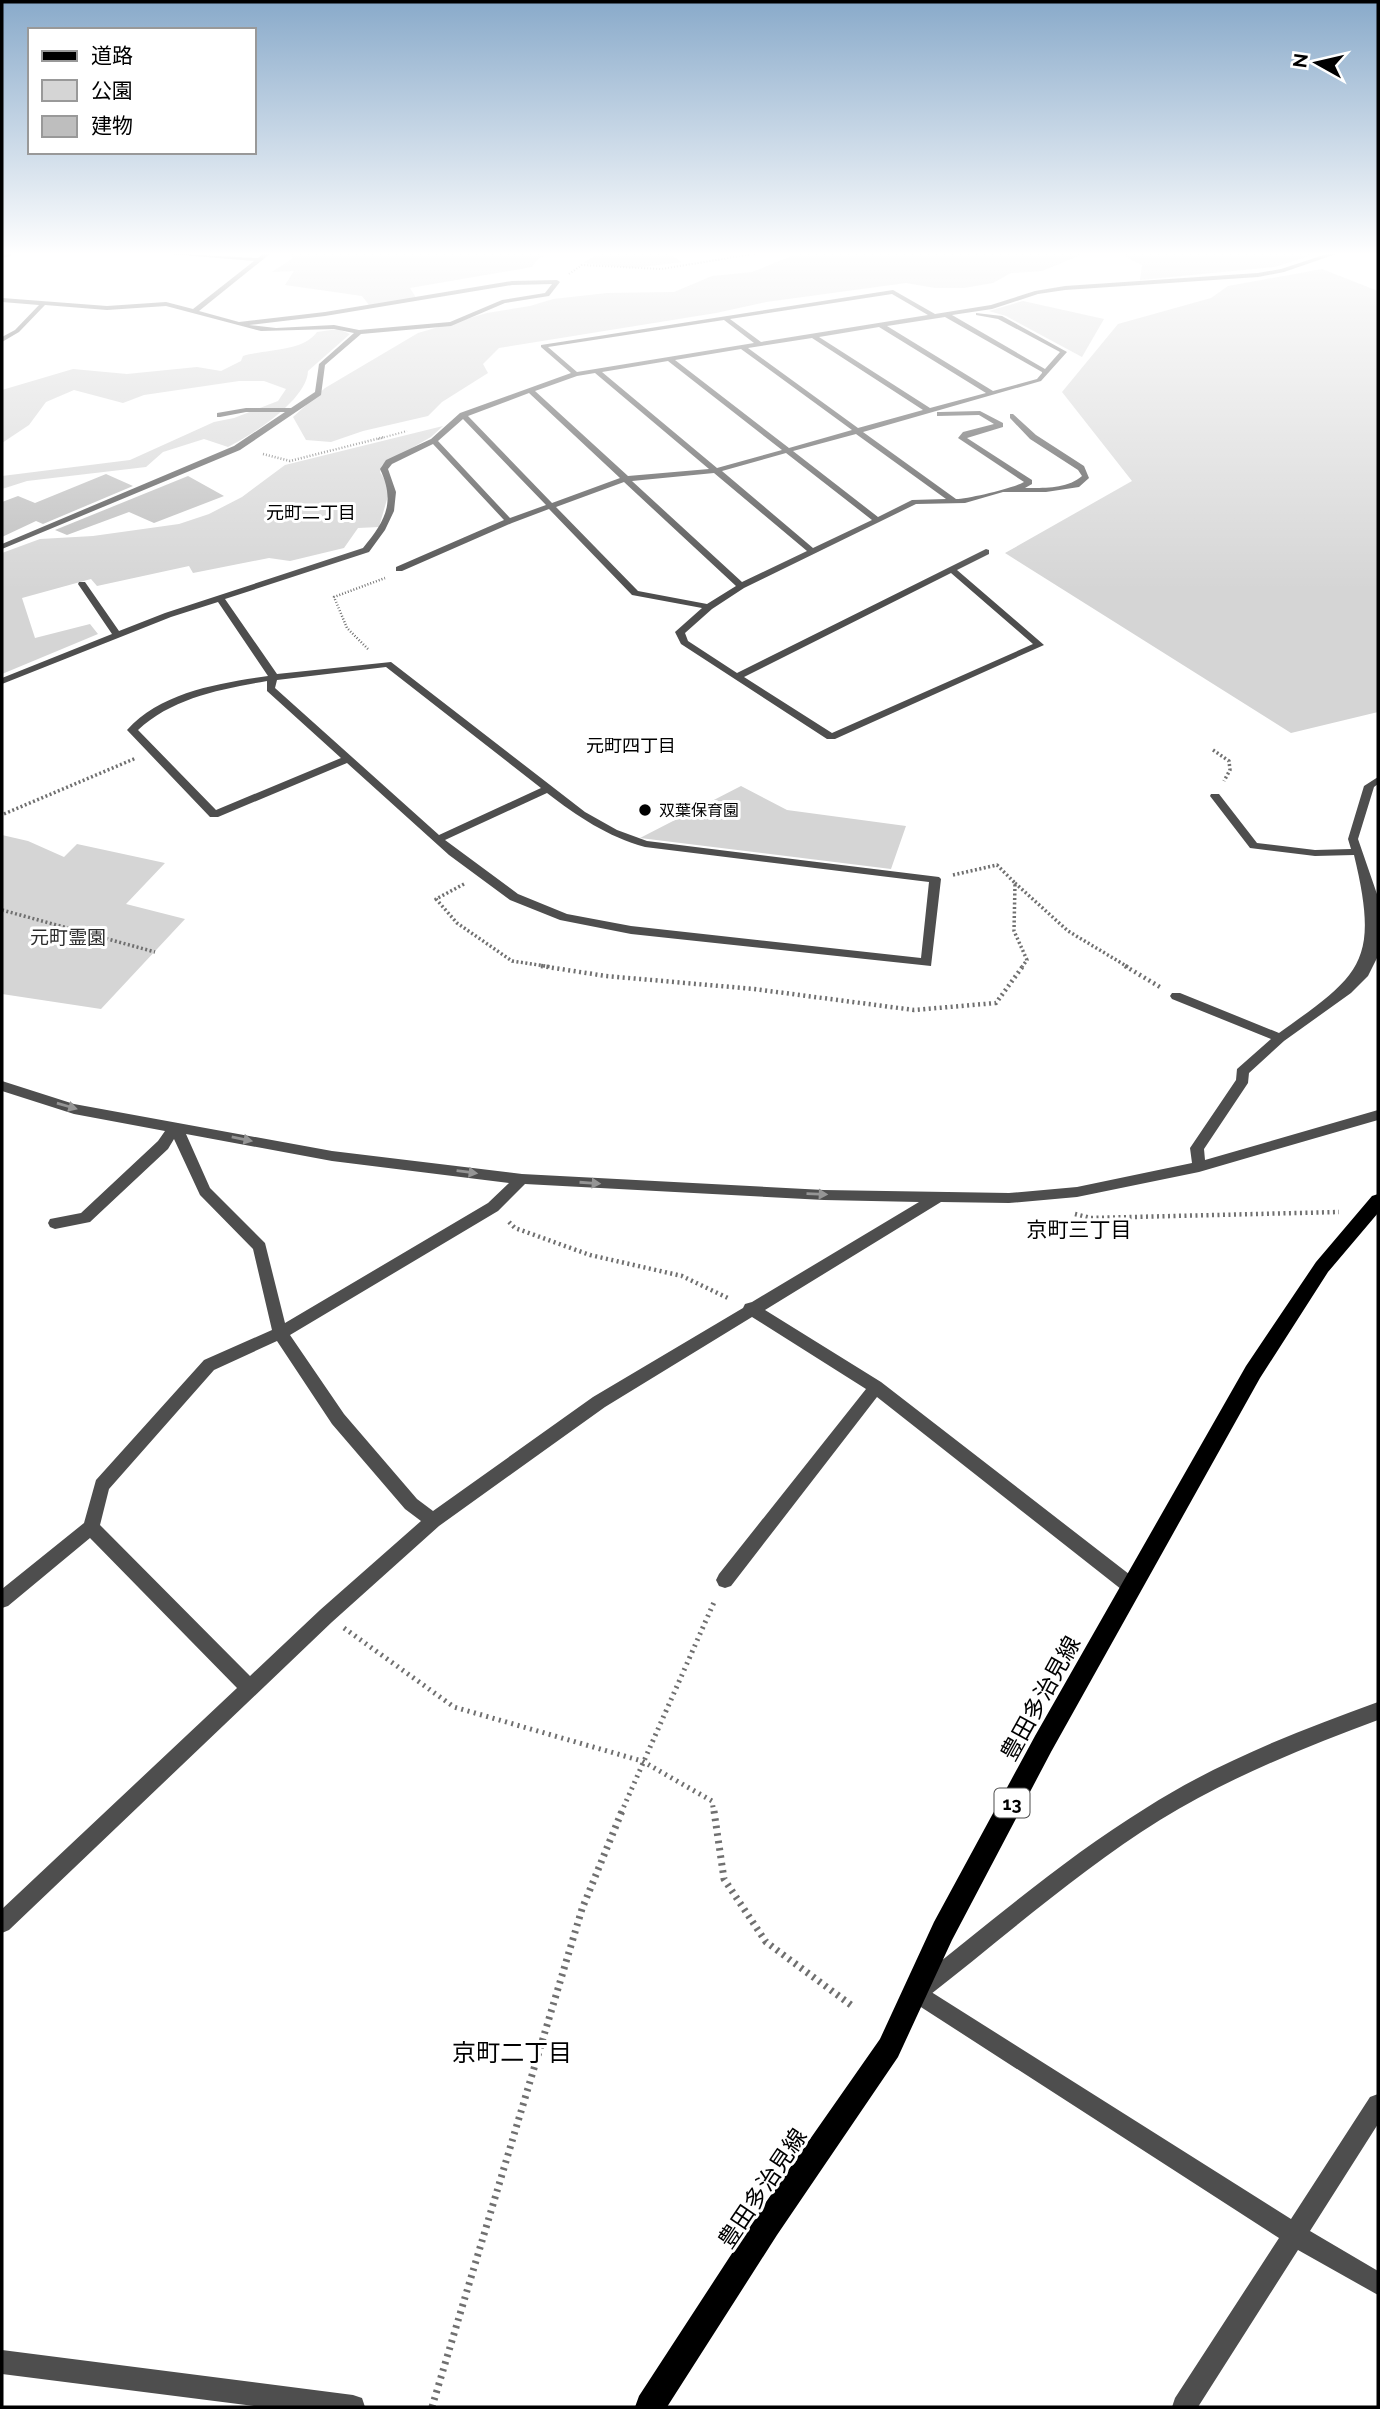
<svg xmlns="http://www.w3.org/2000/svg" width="1380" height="2409" viewBox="0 0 1380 2409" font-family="Raleway,'Noto Sans JP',sans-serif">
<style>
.green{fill:#d5d5d5}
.building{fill:#bebebe}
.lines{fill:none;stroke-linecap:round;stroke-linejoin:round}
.path-far5{stroke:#707070;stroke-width:2;stroke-dasharray:1 2;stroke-linecap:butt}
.path-far4{stroke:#707070;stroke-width:2.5;stroke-dasharray:1 2;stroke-linecap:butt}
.path-far3{stroke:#707070;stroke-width:3.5;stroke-dasharray:2 2.5;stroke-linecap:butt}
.path-far2{stroke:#707070;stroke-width:4.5;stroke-dasharray:2 3.5;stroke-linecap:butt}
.path-far1{stroke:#707070;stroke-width:5;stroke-dasharray:2 4.5;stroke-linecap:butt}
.path{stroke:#707070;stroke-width:7;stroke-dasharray:2.5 5;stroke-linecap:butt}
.minor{fill:#4e4e4e;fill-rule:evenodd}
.tertiary{fill:#4e4e4e;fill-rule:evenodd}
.primary{fill:#000;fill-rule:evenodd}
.oneway{fill:#959595}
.poi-dot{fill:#000;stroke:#fff;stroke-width:2.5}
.labels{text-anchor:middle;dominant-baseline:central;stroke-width:6;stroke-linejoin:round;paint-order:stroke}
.far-poi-label{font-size:16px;fill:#000;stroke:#fff;text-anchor:start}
.far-neighbourhood-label{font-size:18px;fill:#000;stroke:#fff}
.shield{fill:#fff;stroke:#4c4c4c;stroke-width:2}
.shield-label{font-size:18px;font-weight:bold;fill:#000}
.park-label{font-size:19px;fill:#2c2c2c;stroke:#fff}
.neighbourhood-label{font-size:21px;fill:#000;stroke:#fff}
.near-street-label{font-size:23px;fill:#000;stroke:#fff}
.near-neighbourhood-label{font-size:24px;fill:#000;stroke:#fff}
</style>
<rect width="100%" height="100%" fill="#fff"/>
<g class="green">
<path d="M 289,253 L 548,253 L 537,260 L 532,267 L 410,288 L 416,298 L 369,305 L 362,296 L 285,285 L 294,271 L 272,272 L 293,258 Z"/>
<path d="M 600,253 L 667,253 L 682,262 L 634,268 L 583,263 Z"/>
<path d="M 799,253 L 1086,253 L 1042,271 L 1011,273 L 993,283 L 964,288 L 935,288 L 906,283 L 766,302 L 716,313 L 499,348 L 483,364 L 488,373 L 442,402 L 428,416 L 363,431 L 331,442 L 306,440 L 293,417 L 325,388 L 418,333 L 487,313 L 530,306 L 553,299 L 607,293 L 674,292 L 712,276 L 752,272 Z"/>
<path d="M 1118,253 L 1319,253 L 1275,267 L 1140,280 L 1142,265 Z"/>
<path d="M 1322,269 L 1378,291 L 1378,712 L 1291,733 L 1005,553 L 1132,481 L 1062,392 L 1118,324 L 1211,298 L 1228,286 Z"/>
<path d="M 1023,301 L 1104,319 L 1082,357 L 1006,316 L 989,311 Z"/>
<path d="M 338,329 L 350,334 L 308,371 C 307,400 252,435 228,447 L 204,439 L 163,452 L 146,467 L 27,481 L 2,489 L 2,476 L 130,460 L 214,422 L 234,418 L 278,401 L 286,389 L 264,381 L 239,381 L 144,395 L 123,403 L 74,390 L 46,402 L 29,425 L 2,443 L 2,390 L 73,369 L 127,374 L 197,367 L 221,371 L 241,361 L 243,356 C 265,349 303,352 317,332 Z"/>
<path d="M 443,426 L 431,437 L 382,465 L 380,472 L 390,489 L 379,527 L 358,528 L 344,548 L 290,561 L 269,558 L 193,573 L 189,566 L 97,586 L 91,579 L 22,598 L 35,638 L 90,624 L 98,634 L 2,674 L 2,553 L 40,539 L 93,536 L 179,524 L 209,514 L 242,497 L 285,465 Z"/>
<path d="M 741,786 L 787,810 L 906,826 L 891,869 L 640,838 Z"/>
<path d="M 2,835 L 28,841 L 64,857 L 77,844 L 165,863 L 126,904 L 185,919 L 101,1009 L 2,994 Z"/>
</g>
<g class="building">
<path d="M 106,474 L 133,486 L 43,524 L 36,521 L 2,537 L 2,502 L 18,496 L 35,503 Z"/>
<path d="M 188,476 L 224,496 L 154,523 L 129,512 L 67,535 L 55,530 Z"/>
</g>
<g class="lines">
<g class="path-far5">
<path d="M 569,274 L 582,265 L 661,269 L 760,253"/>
<path d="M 378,439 L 407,431"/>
</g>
<g class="path-far4">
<path d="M 263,454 L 290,461 L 384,437"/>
<path d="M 368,649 L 347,628 L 334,597 L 385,578"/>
</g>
<g class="path-far3">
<path d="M 1213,750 L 1229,761 L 1230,770 L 1224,781"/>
<path d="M 4,814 L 136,758"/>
<path d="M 953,875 L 997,865 L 1015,883 L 1014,931 L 1027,960 L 1022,967"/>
<path d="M 1015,883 L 1068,931 L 1128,967"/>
<path d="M 464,884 L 436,899 L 457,923 L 512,961 L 552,967"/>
<path d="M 2,910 L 155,952"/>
</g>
<g class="path-far2">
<path d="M 541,966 L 606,976 L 754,989 L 914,1010 L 996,1003 L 1023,966"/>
<path d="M 1125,966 L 1160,987"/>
<path d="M 1075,1214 L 1091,1218 L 1339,1212"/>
<path d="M 509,1222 L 515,1228 L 590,1255 L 682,1276 L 730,1299"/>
</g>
<g class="path-far1">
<path d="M 344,1628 L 454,1707 L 642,1761 L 712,1801 L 714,1813"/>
<path d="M 621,1813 L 715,1600"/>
</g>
<g class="path">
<path d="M 714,1811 L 724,1879 L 766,1942 L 851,2005"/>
<path d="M 432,2407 L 582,1909 L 622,1811"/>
</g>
<g class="minor">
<path d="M 2,253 L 13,255 L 2,258 Z"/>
<path d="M 159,253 L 258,258 L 264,253 L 271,253 L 199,311 L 239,322 L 325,312 L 512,281 L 557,280 L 560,282 L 549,296 L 505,303 L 451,326 L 361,334 L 325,365 L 321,395 L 240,450 L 2,549 L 2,544 L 234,446 L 285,412 L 246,412 L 220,417 L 217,417 L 217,413 L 246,408 L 291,408 L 315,392 L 319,364 L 354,333 L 334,329 L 261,331 L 166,306 L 107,310 L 45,305 L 19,332 L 2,342 L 2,337 L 15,330 L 39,305 L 2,302 L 2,298 L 107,306 L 166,302 L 193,309 L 254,261 ZM 552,284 L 545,293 L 502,300 L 450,322 L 359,330 L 334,325 L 276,328 L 249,325 L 325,316 L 512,285 Z"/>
<path d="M 1330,253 L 1339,253 L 1284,272 L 1258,277 L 1065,290 L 1038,294 L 992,309 L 952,315 L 1045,369 L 1060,352 L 998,319 L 976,315 L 976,313 L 1002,316 L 1067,352 L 1041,381 L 863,432 L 956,499 C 968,499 1014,488 1024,482 L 958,438 L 963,432 L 994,424 L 979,415 L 937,416 L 937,412 L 940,412 L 980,411 L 1003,423 L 1003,427 L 967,438 L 1032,480 L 1032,484 L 1025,488 C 1044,488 1067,489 1082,476 L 1078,470 L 1030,439 L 1010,418 L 1010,414 L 1013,414 L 1036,435 L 1084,466 L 1089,478 L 1079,487 L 1046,492 L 1003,492 L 965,503 L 916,504 L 744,588 L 712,609 L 685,633 L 688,641 L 737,673 L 986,549 L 989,550 L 989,554 L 957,570 L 1044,645 L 835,739 L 827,739 L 681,644 L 675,632 L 702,608 L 632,595 L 549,509 L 512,523 L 402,571 L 396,571 L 396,567 L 504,520 L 433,444 L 392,464 L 388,469 L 396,492 L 394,511 L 385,530 L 369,552 L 225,599 L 277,674 L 391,662 L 585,812 L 617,830 L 647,841 L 939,877 L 941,879 L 931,966 L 631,934 L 560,920 L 510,900 L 449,855 L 347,763 L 218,817 L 210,817 L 127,730 C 161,692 220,683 268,676 L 218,602 L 171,617 L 2,684 L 2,678 L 112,634 L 78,584 L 79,582 L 85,582 L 119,631 L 165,613 L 363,548 C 385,521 396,503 380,469 L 386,460 L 431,439 L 460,413 L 571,373 L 541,347 L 541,345 L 893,290 L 935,314 L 991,305 L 1035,291 L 1065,286 L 1258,273 L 1281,269 ZM 892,294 L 928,315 L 761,342 L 730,319 ZM 945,317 L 1042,372 L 1042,373 L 1037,379 L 993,391 L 887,326 ZM 724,320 L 754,343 L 577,372 L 548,347 ZM 879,327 L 986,393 L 930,408 L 819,337 ZM 812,338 L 923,410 L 858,428 L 748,348 ZM 741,349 L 852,430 L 789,448 L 675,360 ZM 668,361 L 782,450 L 717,468 L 602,372 ZM 595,373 L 709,469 L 628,476 L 535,391 L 577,376 ZM 529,393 L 620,478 L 552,503 L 468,416 ZM 463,419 L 546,505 L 510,518 L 438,441 ZM 856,434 L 946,499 L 912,500 L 878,517 L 793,451 ZM 786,453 L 872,520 L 813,548 L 722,471 ZM 714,473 L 807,551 L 742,582 L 632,481 ZM 624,482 L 736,586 L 707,604 L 638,591 L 556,507 ZM 951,573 L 1033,644 L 832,733 L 744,677 ZM 386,667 L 541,788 L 439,835 L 275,688 L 277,680 ZM 267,681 L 267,691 L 341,758 L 216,810 L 138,730 C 172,698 221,689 267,681 ZM 547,793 C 577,816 608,837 645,847 L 929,882 L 921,958 L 631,926 L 567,914 L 518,894 L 445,840 Z"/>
<path d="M 1378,777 L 1378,784 L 1374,787 L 1358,839 L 1378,897 L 1378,956 L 1368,976 L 1351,993 L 1284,1041 L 1249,1073 L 1248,1083 L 1204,1149 L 1205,1160 L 1378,1110 L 1378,1120 L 1199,1172 L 1077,1197 L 1009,1203 L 941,1202 L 765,1310 L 881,1382 L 1138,1581 L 1141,1587 L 1138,1593 L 1132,1595 L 1126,1593 L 877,1397 L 731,1586 L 725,1588 L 719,1586 L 716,1580 L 719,1574 L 866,1389 L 752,1317 L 605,1407 L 439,1526 L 332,1622 L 9,1930 L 2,1933 L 2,1909 L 237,1688 L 90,1538 L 8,1606 L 2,1608 L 2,1589 L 84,1523 L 96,1480 L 204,1360 L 272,1330 L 253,1249 L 200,1195 L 174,1139 L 168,1149 L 90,1222 L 55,1229 L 50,1227 L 48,1223 L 50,1219 L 81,1213 L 158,1141 L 165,1131 L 74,1114 L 2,1091 L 2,1081 L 74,1104 L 332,1151 L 522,1174 L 824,1190 L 1009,1193 L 1077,1187 L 1192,1163 L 1190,1148 L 1236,1080 L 1237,1069 L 1271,1039 L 1172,999 L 1170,996 L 1172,993 L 1180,993 L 1279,1033 C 1361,974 1380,963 1354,855 L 1315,856 L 1250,848 L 1210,796 L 1211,794 L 1219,794 L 1257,843 L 1315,850 L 1351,849 L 1348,839 L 1364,786 ZM 186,1134 L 332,1161 L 509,1183 L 488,1203 L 285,1323 L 265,1243 L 210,1188 ZM 525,1184 L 824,1200 L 919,1202 L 752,1302 L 745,1304 L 743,1308 L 593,1397 L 433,1511 L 417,1499 L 344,1414 L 290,1335 L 498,1211 ZM 277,1341 L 332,1424 L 405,1509 L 421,1521 L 320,1610 L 250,1676 L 100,1525 L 109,1489 L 214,1370 Z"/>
<path d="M 917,1983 L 1291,2219 L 1370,2097 L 1378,2094 L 1378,2124 L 1310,2231 L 1378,2271 L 1378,2295 L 1298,2250 L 1198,2407 L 1172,2407 L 1175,2398 L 1279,2238 L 910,2000 L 907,1993 L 910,1986 Z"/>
<path d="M 2,2350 L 353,2395 L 362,2398 L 365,2407 L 261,2407 L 2,2374 Z"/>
</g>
<path class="tertiary" d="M 1378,1702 L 1378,1720 C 1303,1748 1228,1778 1160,1820 C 1077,1872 1003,1938 926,1998 L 919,2001 L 912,1998 L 909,1991 L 912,1984 C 989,1924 1063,1859 1146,1808 C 1218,1762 1298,1731 1378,1702 Z"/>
<path class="primary" d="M 1378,1194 L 1378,1213 L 1328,1272 L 1260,1378 L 1051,1752 L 952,1940 L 898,2057 L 777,2235 L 667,2407 L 635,2407 L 639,2396 L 757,2215 L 880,2039 L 934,1922 L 1035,1736 L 1246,1366 L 1316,1262 L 1372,1196 Z"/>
</g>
<defs><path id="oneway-solid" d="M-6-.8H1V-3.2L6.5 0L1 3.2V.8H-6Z" transform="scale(1.75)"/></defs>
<g class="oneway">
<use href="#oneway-solid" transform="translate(67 1106) rotate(16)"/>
<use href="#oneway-solid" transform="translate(242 1139) rotate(11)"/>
<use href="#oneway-solid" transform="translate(467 1172) rotate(7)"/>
<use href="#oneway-solid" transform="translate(590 1183) rotate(4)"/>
<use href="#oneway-solid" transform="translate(817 1194) rotate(2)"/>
</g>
<linearGradient id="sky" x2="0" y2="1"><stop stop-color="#89aaca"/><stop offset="0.43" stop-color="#fff"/><stop offset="1" stop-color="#fff" stop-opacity="0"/></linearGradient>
<rect width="1380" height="590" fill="url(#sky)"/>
<circle class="poi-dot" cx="645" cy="810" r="7"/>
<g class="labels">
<g class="far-poi-label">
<text x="659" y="810">双葉保育園</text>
</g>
<g class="far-neighbourhood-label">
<text x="311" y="512">元町二丁目</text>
<text x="631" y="745">元町四丁目</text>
</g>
<rect class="shield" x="994.5" y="1788.5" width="35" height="29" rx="5"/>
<g class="shield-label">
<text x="1012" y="1803">13</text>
</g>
<g class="park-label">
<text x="68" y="937">元町霊園</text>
</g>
<g class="neighbourhood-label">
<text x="1079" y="1229">京町三丁目</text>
</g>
<g class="near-street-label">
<text transform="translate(1040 1698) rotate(-61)">豊田多治見線</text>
<text transform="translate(762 2188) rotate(-56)">豊田多治見線</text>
</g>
<g class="near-neighbourhood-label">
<text x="512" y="2052">京町二丁目</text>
</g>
</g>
<rect width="1380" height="2409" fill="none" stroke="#000000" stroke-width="7"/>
<rect x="28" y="28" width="228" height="126" fill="#ffffff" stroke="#999999" stroke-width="2"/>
<rect x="42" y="51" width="35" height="10" fill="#000000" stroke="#999999" stroke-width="2"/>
<text x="91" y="63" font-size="21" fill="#000000">道路</text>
<rect x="42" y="80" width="35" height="21" fill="#d5d5d5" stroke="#999999" stroke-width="2"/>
<text x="91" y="98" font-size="21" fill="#000000">公園</text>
<rect x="42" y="116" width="35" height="21" fill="#bebebe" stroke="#999999" stroke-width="2"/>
<text x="91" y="133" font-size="21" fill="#000000">建物</text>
<g transform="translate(1317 63) rotate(278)" stroke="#ffffff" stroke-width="5" paint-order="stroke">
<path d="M0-5L12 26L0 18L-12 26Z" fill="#000000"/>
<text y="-10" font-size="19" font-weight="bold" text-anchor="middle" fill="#000000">N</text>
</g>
</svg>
